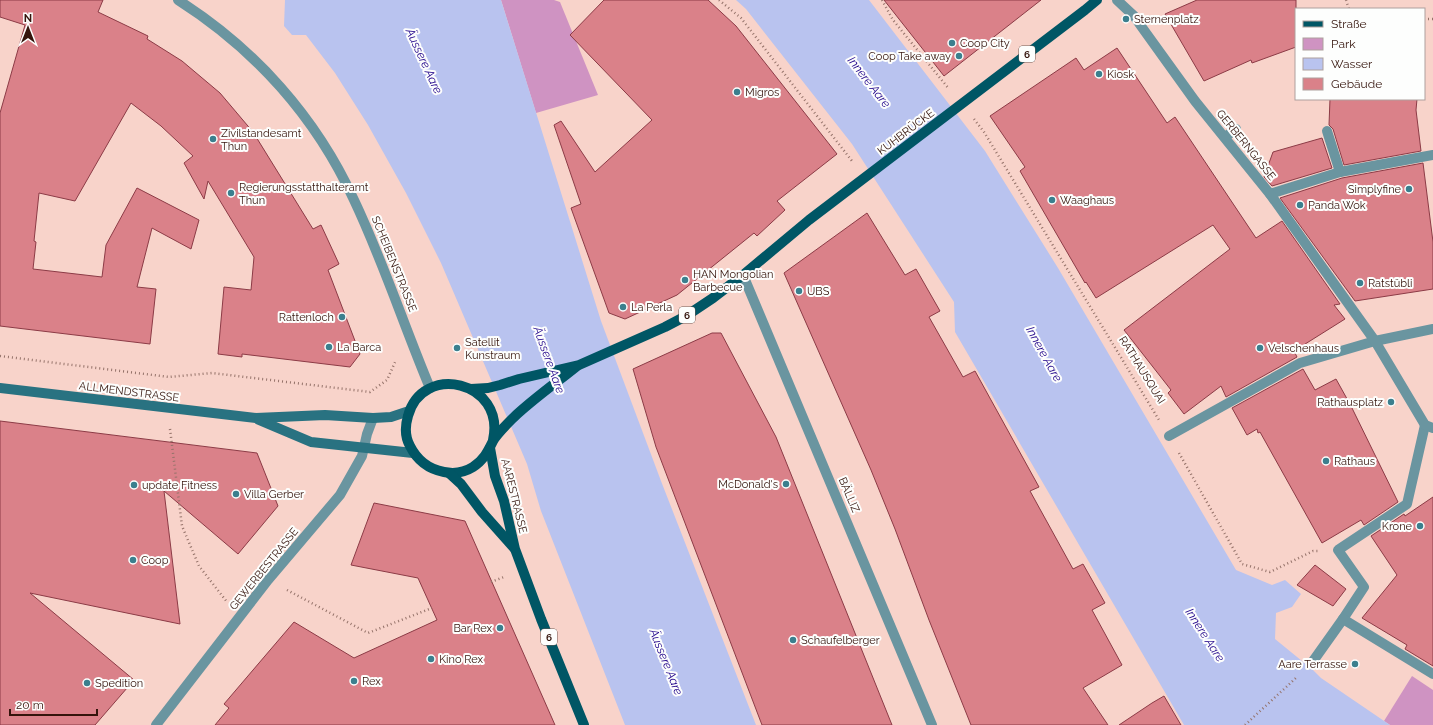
<svg xmlns="http://www.w3.org/2000/svg" width="1433" height="725" viewBox="0 0 1433 725" font-family="Raleway,sans-serif">
<style>
.green{fill:#cf93c2}
.water{fill:#b9c3ef}
.building{fill:#da8189;stroke:#8c3b46}
.lines{fill:none;stroke-linecap:round;stroke-linejoin:round}
.path{stroke:#95736a;stroke-width:2.5;stroke-dasharray:1 3;stroke-linecap:butt}
.service{stroke:#6a95a0;stroke-width:10}
.pedestrian{stroke:#6a95a0;stroke-width:10}
.minor{stroke:#6a95a0;stroke-width:10}
.secondary{stroke:#297281;stroke-width:10}
.primary{stroke:#005665;stroke-width:10}
.poi-dot{fill:#3b7f8e;stroke:#fdfefd;stroke-width:1.5}
.labels{text-anchor:middle;dominant-baseline:central;stroke-width:4;stroke-linejoin:round;paint-order:stroke}
.shield{fill:#fdfefd;stroke:#705a54;stroke-width:1}
.shield-label{font-size:10px;font-weight:bold;fill:#34140c}
.poi-label{font-size:11px;fill:#34140c;stroke:#fdfefd;text-anchor:start}
.street-label{font-size:11px;fill:#34140c;stroke:#fdfefd}
.water-label{font-size:12px;font-style:italic;fill:#20038a;stroke:#fdfefd}
</style>
<rect width="100%" height="100%" fill="#f8d3ca"/>
<g class="green">
<path d="M 501,0 L 554,0 L 560,2 L 598,95 L 536,113 Z"/>
<path d="M 1412,676 L 1433,690 L 1433,725 L 1390,725 L 1384,721 Z"/>
</g>
<g class="water">
<path d="M 285,0 L 501,0 L 601,321 L 661,481 L 756,725 L 625,725 L 541,511 L 527,464 L 441,263 L 406,193 L 368,125 L 335,73 L 306,35 L 292,35 L 284,26 Z"/>
<path d="M 736,0 L 869,0 L 985,151 L 1058,268 L 1236,570 L 1272,585 L 1285,580 L 1301,594 L 1292,607 L 1276,613 L 1275,639 L 1313,670 L 1321,678 L 1390,725 L 1184,725 L 955,332 L 954,302 L 852,144 L 746,9 Z"/>
</g>
<g class="building">
<path d="M 0,0 L 103,0 L 98,12 L 148,36 L 147,39 L 182,61 L 220,93 L 253,132 L 313,229 L 321,225 L 339,264 L 328,270 L 360,354 L 350,367 L 242,354 L 242,357 L 218,354 L 224,287 L 251,290 L 254,257 L 208,181 L 204,199 L 184,163 L 193,156 L 161,126 L 131,103 L 75,201 L 39,193 L 34,241 L 36,242 L 33,269 L 102,277 L 106,245 L 137,188 L 199,220 L 191,249 L 152,228 L 137,287 L 156,289 L 150,344 L 0,326 L 0,113 L 25,25 L 0,17 Z"/>
<path d="M 604,0 L 708,0 L 736,26 L 837,154 L 777,201 L 785,210 L 757,236 L 754,233 L 677,295 L 625,319 L 609,313 L 571,208 L 581,204 L 554,125 L 561,121 L 595,172 L 652,120 L 570,35 Z"/>
<path d="M 884,0 L 1041,0 L 944,76 Z"/>
<path d="M 1197,0 L 1296,0 L 1296,47 L 1252,63 L 1251,60 L 1204,81 L 1165,14 Z"/>
<path d="M 1117,48 L 1167,123 L 1175,117 L 1256,238 L 1282,221 L 1340,304 L 1334,305 L 1345,319 L 1294,351 L 1297,357 L 1226,397 L 1221,386 L 1184,414 L 1168,393 L 1171,390 L 1124,330 L 1230,249 L 1213,225 L 1096,298 L 1086,282 L 1085,283 L 1020,171 L 1025,167 L 990,116 L 1076,58 L 1084,70 Z"/>
<path d="M 1330,99 L 1417,99 L 1416,110 L 1421,151 L 1344,165 L 1333,129 L 1329,125 Z"/>
<path d="M 1322,138 L 1332,168 L 1272,186 L 1264,177 L 1273,152 Z"/>
<path d="M 1423,163 L 1433,242 L 1433,289 L 1355,301 L 1280,198 L 1342,178 Z"/>
<path d="M 867,213 L 905,275 L 916,269 L 940,311 L 929,317 L 963,377 L 975,371 L 1039,487 L 1030,491 L 1073,569 L 1083,564 L 1105,603 L 1092,610 L 1122,665 L 1083,688 L 1108,725 L 971,725 L 929,620 L 895,529 L 871,470 L 784,273 Z"/>
<path d="M 712,333 L 721,333 L 776,437 L 892,725 L 762,725 L 656,447 L 633,369 Z"/>
<path d="M 1303,369 L 1315,390 L 1336,379 L 1351,406 L 1398,502 L 1364,525 L 1361,520 L 1322,543 L 1260,432 L 1258,433 L 1257,429 L 1247,435 L 1232,408 Z"/>
<path d="M 0,421 L 257,453 L 278,506 L 238,554 L 164,491 L 180,624 L 30,593 L 134,680 L 95,725 L 0,725 Z"/>
<path d="M 1433,497 L 1433,666 L 1405,649 L 1407,645 L 1362,618 L 1397,575 L 1371,536 L 1404,514 L 1405,516 Z"/>
<path d="M 374,503 L 465,521 L 555,725 L 215,725 L 229,708 L 224,704 L 294,622 L 354,658 L 437,620 L 418,578 L 351,565 Z"/>
<path d="M 1315,565 L 1346,589 L 1333,606 L 1297,585 Z"/>
<path d="M 1164,696 L 1181,725 L 1119,725 L 1152,703 Z"/>
</g>
<g class="lines">
<g class="path">
<path d="M 719,0 L 741,18 L 852,161"/>
<path d="M 882,0 L 893,20 L 949,89"/>
<path d="M 1346,0 L 1349,9"/>
<path d="M 1424,19 L 1433,19"/>
<path d="M 974,119 L 984,132 L 1159,420"/>
<path d="M 0,356 L 169,377 L 212,373 L 370,392 L 387,380 L 396,360"/>
<path d="M 170,429 L 182,526 L 199,566 L 227,602"/>
<path d="M 1179,453 L 1242,564 L 1270,572 L 1313,551 L 1318,551"/>
<path d="M 491,582 L 504,577"/>
<path d="M 287,590 L 368,633 L 432,608"/>
<path d="M 1245,725 L 1297,677"/>
</g>
<g class="service">
<path d="M 1169,436 L 1300,363 L 1375,341"/>
<path d="M 1343,619 L 1364,587 L 1338,550 L 1407,504 L 1425,425"/>
</g>
<g class="pedestrian">
<path d="M 1327,131 L 1340,172"/>
<path d="M 1225,137 L 1236,129"/>
<path d="M 1270,194 L 1340,172 L 1433,155"/>
<path d="M 743,275 L 932,725"/>
<path d="M 1375,341 L 1433,329"/>
<path d="M 1311,664 L 1343,619 L 1433,674"/>
</g>
<g class="minor">
<path d="M 178,0 C 255,49 316,117 354,200 C 383,261 404,326 430,388"/>
<path d="M 1117,0 L 1134,16 L 1141,26 L 1195,101 L 1270,194 L 1375,341 L 1425,425 L 1433,428"/>
<path d="M 156,725 L 268,580 L 340,495 L 362,456 L 367,434 L 373,418"/>
</g>
<g class="secondary">
<path d="M 0,388 L 256,418 L 325,415 L 373,418 L 391,417 L 409,411"/>
<path d="M 259,420 L 311,442 L 413,453"/>
</g>
<g class="primary">
<path d="M 471,389 L 488,388 L 500,385 L 519,379 L 579,365 L 665,327 L 686,316 L 713,298 L 743,275 L 809,220 L 1085,10 L 1097,0"/>
<path d="M 493,440 C 506,381 422,362 408,416 C 405,426 405,437 410,446 C 417,460 428,469 444,472 C 454,474 465,472 473,467 C 484,460 488,451 493,441 C 496,435 508,423 513,418 C 533,399 556,383 577,366"/>
<path d="M 490,448 L 495,476 L 504,501 L 515,549 L 541,619 L 584,725"/>
<path d="M 449,473 L 461,484 L 482,512 L 514,548"/>
</g>
</g>
<g class="poi-dot">
<circle cx="1126" cy="19" r="4"/>
<circle cx="952" cy="43" r="4"/>
<circle cx="959" cy="56" r="4"/>
<circle cx="1099" cy="74" r="4"/>
<circle cx="737" cy="92" r="4"/>
<circle cx="213" cy="139" r="4"/>
<circle cx="1409" cy="189" r="4"/>
<circle cx="231" cy="193" r="4"/>
<circle cx="1052" cy="200" r="4"/>
<circle cx="1300" cy="205" r="4"/>
<circle cx="685" cy="280" r="4"/>
<circle cx="1360" cy="283" r="4"/>
<circle cx="799" cy="291" r="4"/>
<circle cx="623" cy="307" r="4"/>
<circle cx="342" cy="317" r="4"/>
<circle cx="329" cy="347" r="4"/>
<circle cx="457" cy="348" r="4"/>
<circle cx="1260" cy="348" r="4"/>
<circle cx="1391" cy="402" r="4"/>
<circle cx="1326" cy="461" r="4"/>
<circle cx="786" cy="484" r="4"/>
<circle cx="134" cy="485" r="4"/>
<circle cx="236" cy="494" r="4"/>
<circle cx="1420" cy="526" r="4"/>
<circle cx="133" cy="560" r="4"/>
<circle cx="500" cy="628" r="4"/>
<circle cx="793" cy="640" r="4"/>
<circle cx="431" cy="659" r="4"/>
<circle cx="1355" cy="664" r="4"/>
<circle cx="354" cy="681" r="4"/>
<circle cx="87" cy="683" r="4"/>
</g>
<g class="labels">
<g class="shield">
<rect x="1019" y="46" width="16" height="16" rx="3"/>
<rect x="679" y="307" width="16" height="16" rx="3"/>
<rect x="541" y="629" width="16" height="16" rx="3"/>
</g>
<g class="shield-label">
<text x="1027" y="54">6</text>
<text x="687" y="315">6</text>
<text x="549" y="637">6</text>
</g>
<g class="poi-label">
<text x="1134" y="19">Sternenplatz</text>
<text x="960" y="43">Coop City</text>
<text x="951" y="56" text-anchor="end">Coop Take away</text>
<text x="1107" y="74">Kiosk</text>
<text x="745" y="92">Migros</text>
<text x="221" y="133">Zivilstandesamt<tspan x="221" dy="13">Thun</tspan></text>
<text x="239" y="187">Regierungsstatthalteramt<tspan x="239" dy="13">Thun</tspan></text>
<text x="1401" y="189" text-anchor="end">Simplyfine</text>
<text x="1060" y="200">Waaghaus</text>
<text x="1308" y="205">Panda Wok</text>
<text x="693" y="274">HAN Mongolian<tspan x="693" dy="13">Barbecue</tspan></text>
<text x="1368" y="283">Ratstübli</text>
<text x="807" y="291">UBS</text>
<text x="631" y="307">La Perla</text>
<text x="334" y="317" text-anchor="end">Rattenloch</text>
<text x="465" y="342">Satellit<tspan x="465" dy="13">Kunstraum</tspan></text>
<text x="337" y="347">La Barca</text>
<text x="1268" y="348">Velschenhaus</text>
<text x="1383" y="402" text-anchor="end">Rathausplatz</text>
<text x="1334" y="461">Rathaus</text>
<text x="778" y="484" text-anchor="end">McDonald's</text>
<text x="142" y="485">update Fitness</text>
<text x="244" y="494">Villa Gerber</text>
<text x="1412" y="526" text-anchor="end">Krone</text>
<text x="141" y="560">Coop</text>
<text x="492" y="628" text-anchor="end">Bar Rex</text>
<text x="801" y="640">Schaufelberger</text>
<text x="439" y="659">Kino Rex</text>
<text x="1347" y="664" text-anchor="end">Aare Terrasse</text>
<text x="362" y="681">Rex</text>
<text x="95" y="683">Spedition</text>
</g>
<g class="street-label">
<text transform="translate(906 132) rotate(-37)">KUHBRÜCKE</text>
<text transform="translate(1246 145) rotate(51)">GERBERNGASSE</text>
<text transform="translate(394 264) rotate(68)">SCHEIBENSTRASSE</text>
<text transform="translate(1142 370) rotate(58)">RATHAUSQUAI</text>
<text transform="translate(129 392) rotate(7)">ALLMENDSTRASSE</text>
<text transform="translate(849 495) rotate(67)">BÄLLIZ</text>
<text transform="translate(514 496) rotate(76)">AARESTRASSE</text>
<text transform="translate(264 569) rotate(-51)">GEWERBESTRASSE</text>
</g>
<g class="water-label">
<text transform="translate(424 61) rotate(65)">Äussere Aare</text>
<text transform="translate(869 82) rotate(52)">Innere Aare</text>
<text transform="translate(1044 354) rotate(61)">Innere Aare</text>
<text transform="translate(549 360) rotate(70)">Äussere Aare</text>
<text transform="translate(1205 635) rotate(57)">Innere Aare</text>
<text transform="translate(666 662) rotate(68)">Äussere Aare</text>
</g>
</g>
<rect x="1295" y="8" width="130" height="92" fill="#fdfefd" stroke="#ada09d"/>
<rect x="1303" y="21" width="20" height="6" fill="#005665" stroke="#ada09d"/>
<text x="1331" y="28" font-size="12" fill="#34140c">Straße</text>
<rect x="1303" y="38" width="20" height="12" fill="#cf93c2" stroke="#ada09d"/>
<text x="1331" y="48" font-size="12" fill="#34140c">Park</text>
<rect x="1303" y="58" width="20" height="12" fill="#b9c3ef" stroke="#ada09d"/>
<text x="1331" y="68" font-size="12" fill="#34140c">Wasser</text>
<rect x="1303" y="78" width="20" height="12" fill="#da8189" stroke="#ada09d"/>
<text x="1331" y="88" font-size="12" fill="#34140c">Gebäude</text>
<g transform="translate(28 28)" stroke="#fdfefd" stroke-width="3" paint-order="stroke">
<path d="M0-3L7 15L0 10L-7 15Z" fill="#34140c"/>
<text y="-6" font-size="11" font-weight="bold" text-anchor="middle" fill="#34140c">N</text>
</g>
<path d="M10 709v6h87v-6" fill="none" stroke="#34140c" stroke-width="2"/>
<text x="16" y="709" font-size="12" fill="#34140c" stroke="#fdfefd" stroke-width="3" paint-order="stroke">20 m</text>
</svg>
